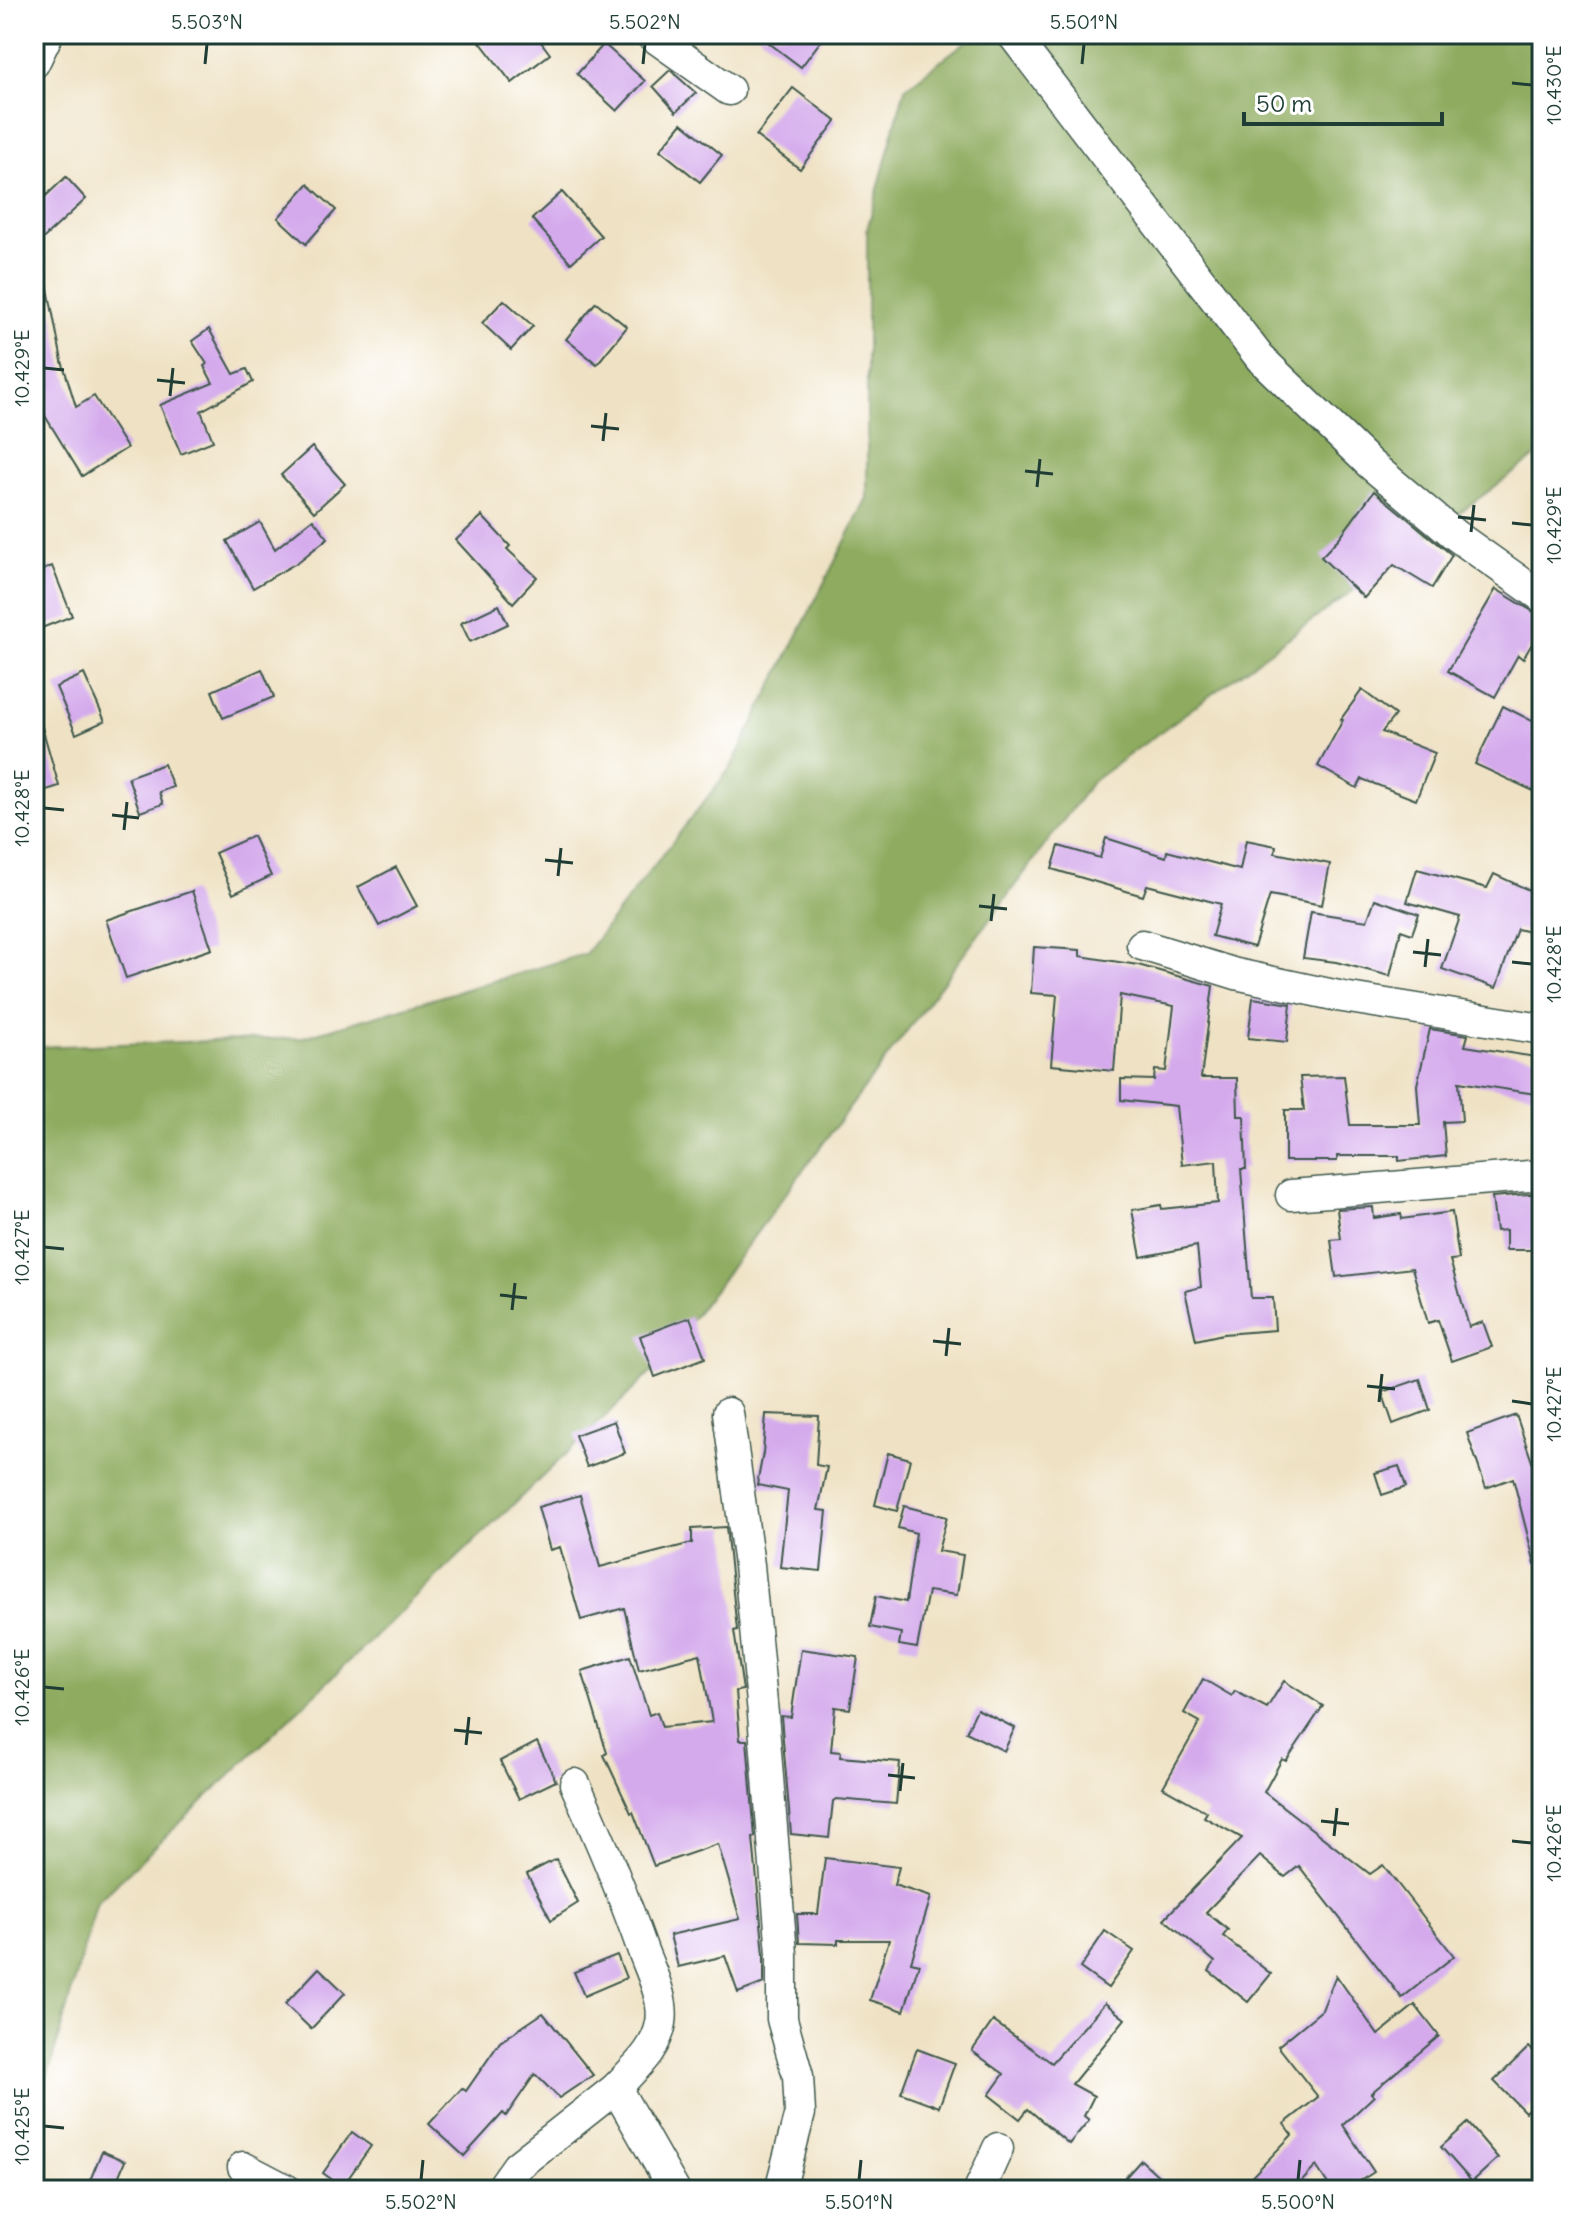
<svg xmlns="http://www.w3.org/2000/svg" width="1576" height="2224" viewBox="0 0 1576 2224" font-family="Delius,sans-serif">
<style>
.forest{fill:#8eab5e;stroke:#567449;stroke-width:2}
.building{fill:#d4aaec}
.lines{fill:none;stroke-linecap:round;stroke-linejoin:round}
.minor-casing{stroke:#3e564a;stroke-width:33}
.minor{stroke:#fff;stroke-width:30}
.ticks{fill:none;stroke:#1f3d34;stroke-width:3}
.neatline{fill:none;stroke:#1f3d34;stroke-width:3}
.ticks-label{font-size:20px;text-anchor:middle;fill:#1f3d34}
</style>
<rect width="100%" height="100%" fill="#fff"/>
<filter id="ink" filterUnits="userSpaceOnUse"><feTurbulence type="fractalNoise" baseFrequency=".0125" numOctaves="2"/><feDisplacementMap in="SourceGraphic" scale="16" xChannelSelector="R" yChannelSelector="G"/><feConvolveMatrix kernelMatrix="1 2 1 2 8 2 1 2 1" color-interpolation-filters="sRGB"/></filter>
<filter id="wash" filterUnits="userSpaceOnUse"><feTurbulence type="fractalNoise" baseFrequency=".006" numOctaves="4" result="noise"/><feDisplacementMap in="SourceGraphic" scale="32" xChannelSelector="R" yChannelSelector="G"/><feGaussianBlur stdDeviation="1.8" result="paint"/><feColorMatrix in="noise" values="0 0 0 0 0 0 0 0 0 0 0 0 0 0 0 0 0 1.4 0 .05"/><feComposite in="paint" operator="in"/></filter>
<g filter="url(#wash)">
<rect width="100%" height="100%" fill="#efe2c4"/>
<path class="forest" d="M 976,34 L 1542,34 L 1542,452 L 1092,782 L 656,1368 L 97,1902 L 34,2124 L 34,1047 L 300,1038 L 585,954 L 731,767 L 867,498 L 867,230 L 905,88 Z"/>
<g id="blocks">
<g class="building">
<path d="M 474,34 L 535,34 L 550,54 L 512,83 Z"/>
<path d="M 757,34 L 826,34 L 801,67 Z"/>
<path d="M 604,44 L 645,81 L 617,111 L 577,74 Z"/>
<path d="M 670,70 L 696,93 L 676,112 L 653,86 Z"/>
<path d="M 793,88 L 836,121 L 800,169 L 756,136 Z"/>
<path d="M 682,123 L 722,155 L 700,182 L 660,150 Z"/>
<path d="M 66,177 L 86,199 L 34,247 L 34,207 Z"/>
<path d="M 308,184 L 336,210 L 306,244 L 278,218 Z"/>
<path d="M 562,192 L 601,236 L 571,263 L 532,219 Z"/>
<path d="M 44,268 L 62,361 L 76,407 L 94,396 L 127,448 L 82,476 L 34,398 L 34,270 Z"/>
<path d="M 504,300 L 533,326 L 511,350 L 482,323 Z"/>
<path d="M 596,302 L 627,327 L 597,364 L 566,339 Z"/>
<path d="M 209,329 L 234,374 L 247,369 L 253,382 L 201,411 L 213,441 L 181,454 L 160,405 L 213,383 L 204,366 L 207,364 L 192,341 Z"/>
<path d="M 312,447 L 345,484 L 314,512 L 281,475 Z"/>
<path d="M 1374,491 L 1452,555 L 1432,588 L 1394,565 L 1364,598 L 1321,557 L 1339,538 Z"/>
<path d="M 482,516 L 510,546 L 507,549 L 537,577 L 513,603 L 456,540 Z"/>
<path d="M 313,519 L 328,538 L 298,562 L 253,588 L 227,541 L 260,522 L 275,549 Z"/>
<path d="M 52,566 L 72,616 L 34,631 L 34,574 Z"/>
<path d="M 1496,589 L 1542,617 L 1542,627 L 1523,659 L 1518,655 L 1495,697 L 1448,671 Z"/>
<path d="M 499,605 L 508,624 L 470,642 L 461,623 Z"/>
<path d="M 262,669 L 274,697 L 223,718 L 212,691 Z"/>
<path d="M 84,674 L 105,721 L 76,734 L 56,687 Z"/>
<path d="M 1362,690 L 1395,715 L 1382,732 L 1435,753 L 1416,800 L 1362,779 L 1357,788 L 1318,766 L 1343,720 L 1341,719 Z"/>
<path d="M 1503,706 L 1542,726 L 1542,795 L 1475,764 Z"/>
<path d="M 40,720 L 59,786 L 34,794 L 34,721 Z"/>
<path d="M 164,764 L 173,787 L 159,792 L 163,804 L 140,812 L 128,777 Z"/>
<path d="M 253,836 L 271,876 L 233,894 L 215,853 Z"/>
<path d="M 1106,838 L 1166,857 L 1167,851 L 1240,870 L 1246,840 L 1276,846 L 1275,853 L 1330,864 L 1322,905 L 1270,895 L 1254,947 L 1212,936 L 1221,904 L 1147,885 L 1143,896 L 1052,869 L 1059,846 L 1100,858 Z"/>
<path d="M 396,867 L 417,906 L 379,926 L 358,887 Z"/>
<path d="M 1417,869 L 1487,888 L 1494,874 L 1542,896 L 1542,935 L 1517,929 L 1496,988 L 1442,969 L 1460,917 L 1407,902 Z"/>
<path d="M 192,891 L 212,949 L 126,978 L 106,920 Z"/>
<path d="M 1375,899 L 1419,914 L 1412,934 L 1401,930 L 1390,976 L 1336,962 L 1303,958 L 1311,912 L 1367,921 Z"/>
<path d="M 1034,947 L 1080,950 L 1080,956 L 1138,965 L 1213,986 L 1201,1078 L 1237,1078 L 1238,1116 L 1244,1116 L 1246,1169 L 1241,1169 L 1251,1298 L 1273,1298 L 1275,1330 L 1223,1334 L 1196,1340 L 1185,1291 L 1201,1287 L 1197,1246 L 1141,1257 L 1132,1210 L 1161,1205 L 1162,1209 L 1218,1203 L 1216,1161 L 1182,1165 L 1176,1106 L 1121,1100 L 1121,1079 L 1154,1080 L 1155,1070 L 1166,1071 L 1174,1006 L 1120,995 L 1114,1071 L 1051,1065 L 1057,995 L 1031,993 Z"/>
<path d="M 1253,998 L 1291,1004 L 1287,1042 L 1248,1038 Z"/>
<path d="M 1430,1029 L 1468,1035 L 1465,1046 L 1542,1058 L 1542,1095 L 1459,1082 L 1462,1121 L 1443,1122 L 1446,1156 L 1399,1161 L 1399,1156 L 1337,1156 L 1337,1161 L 1285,1161 L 1285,1110 L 1304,1110 L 1300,1077 L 1344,1076 L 1350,1125 L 1420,1125 L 1417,1085 Z"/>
<path d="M 1542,1193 L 1542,1250 L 1506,1250 L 1506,1230 L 1496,1231 L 1492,1197 Z"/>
<path d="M 1373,1207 L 1374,1218 L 1401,1214 L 1402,1219 L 1452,1212 L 1459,1259 L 1450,1260 L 1469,1327 L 1483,1322 L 1492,1347 L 1452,1361 L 1438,1320 L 1428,1323 L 1412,1268 L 1336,1277 L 1331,1240 L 1341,1239 L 1337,1209 Z"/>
<path d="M 690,1317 L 705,1358 L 655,1377 L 640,1336 Z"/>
<path d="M 1420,1379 L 1430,1410 L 1393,1424 L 1382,1392 Z"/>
<path d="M 766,1414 L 819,1416 L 816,1465 L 827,1467 L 818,1510 L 827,1511 L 821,1571 L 780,1567 L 788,1491 L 757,1485 L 763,1453 Z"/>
<path d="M 1516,1415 L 1542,1491 L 1542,1563 L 1535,1564 L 1513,1478 L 1486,1488 L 1467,1433 Z"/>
<path d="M 614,1421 L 625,1453 L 587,1467 L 575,1435 Z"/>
<path d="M 888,1453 L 910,1459 L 897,1511 L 875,1505 Z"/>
<path d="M 1399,1466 L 1406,1487 L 1382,1495 L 1375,1473 Z"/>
<path d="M 580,1495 L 600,1567 L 692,1543 L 692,1529 L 726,1527 L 737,1630 L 734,1631 L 743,1690 L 736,1691 L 740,1740 L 747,1740 L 755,1837 L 753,1838 L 764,1955 L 764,1983 L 738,1993 L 725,1956 L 678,1967 L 670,1935 L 740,1919 L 718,1844 L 654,1866 L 633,1812 L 631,1813 L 604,1755 L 607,1753 L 582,1671 L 630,1656 L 649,1715 L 657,1712 L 662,1727 L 712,1722 L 700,1654 L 639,1670 L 624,1608 L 581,1620 L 560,1547 L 550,1550 L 538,1507 Z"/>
<path d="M 904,1506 L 947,1517 L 938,1551 L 963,1555 L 957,1595 L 928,1591 L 917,1648 L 899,1645 L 901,1633 L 870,1627 L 876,1596 L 906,1602 L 916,1533 L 898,1528 Z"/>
<path d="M 801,1649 L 858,1657 L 850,1709 L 835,1707 L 831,1751 L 841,1752 L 840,1757 L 900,1762 L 896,1804 L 836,1799 L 833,1801 L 829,1838 L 791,1834 L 781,1716 L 791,1717 Z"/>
<path d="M 1203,1679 L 1232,1696 L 1235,1691 L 1267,1708 L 1284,1681 L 1323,1706 L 1286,1761 L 1282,1759 L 1264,1792 L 1370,1874 L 1383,1865 L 1454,1956 L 1402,1998 L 1299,1866 L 1285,1877 L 1260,1856 L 1206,1912 L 1228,1930 L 1223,1936 L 1271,1974 L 1248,2002 L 1209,1971 L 1215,1962 L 1164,1919 L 1242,1838 L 1204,1817 L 1207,1812 L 1163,1787 L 1200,1722 L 1184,1713 Z"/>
<path d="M 977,1709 L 1015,1728 L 1004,1751 L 966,1732 Z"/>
<path d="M 537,1742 L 556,1781 L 519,1799 L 500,1761 Z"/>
<path d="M 825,1858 L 899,1867 L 894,1885 L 931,1897 L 911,1962 L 919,1964 L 904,2011 L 870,2000 L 889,1940 L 838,1940 L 838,1944 L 799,1943 L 797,1914 L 818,1914 Z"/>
<path d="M 556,1859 L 578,1903 L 551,1920 L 527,1874 Z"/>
<path d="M 1105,1931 L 1134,1951 L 1108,1988 L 1080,1968 Z"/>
<path d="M 617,1955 L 626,1978 L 584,1996 L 574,1972 Z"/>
<path d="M 319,1968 L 345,1993 L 311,2029 L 285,2004 Z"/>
<path d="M 1336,1975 L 1378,2035 L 1415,2005 L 1439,2036 L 1371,2093 L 1374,2096 L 1343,2125 L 1374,2172 L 1346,2190 L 1332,2190 L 1316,2166 L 1294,2190 L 1239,2190 L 1292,2135 L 1284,2124 L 1318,2097 L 1278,2046 L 1322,2010 Z"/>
<path d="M 1105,2003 L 1125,2019 L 1072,2084 L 1094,2096 L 1084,2116 L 1089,2120 L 1069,2144 L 1028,2109 L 1020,2119 L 989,2095 L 1004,2074 L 972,2051 L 993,2021 L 1052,2063 Z"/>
<path d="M 543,2013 L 593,2075 L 559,2098 L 535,2074 L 506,2116 L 503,2113 L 464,2156 L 429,2124 L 462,2088 L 466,2091 L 500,2042 Z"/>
<path d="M 1529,2047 L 1542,2060 L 1542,2096 L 1525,2112 L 1494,2081 Z"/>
<path d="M 917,2049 L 955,2063 L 939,2107 L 901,2093 Z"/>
<path d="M 1468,2123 L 1498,2158 L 1472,2182 L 1441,2147 Z"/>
<path d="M 352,2132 L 371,2146 L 342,2187 L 323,2173 Z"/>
<path d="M 102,2151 L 125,2161 L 113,2190 L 86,2190 Z"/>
<path d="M 1141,2160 L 1174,2190 L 1114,2190 Z"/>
</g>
</g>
</g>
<g filter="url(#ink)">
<use href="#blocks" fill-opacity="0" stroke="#3e564a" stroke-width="2"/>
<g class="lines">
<defs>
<g id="minor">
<path d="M 650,34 L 729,90"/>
<path d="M 1012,34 L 1260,358 L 1370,464 L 1455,535 L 1542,597"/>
<path d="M 34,63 L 48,34"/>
<path d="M 1142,945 L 1236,974 L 1343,997 L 1542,1029"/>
<path d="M 1291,1195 L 1542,1175"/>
<path d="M 728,1413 L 749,1565 L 763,1714 L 782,1954 L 782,2019 L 798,2076 L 800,2113 L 780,2190"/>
<path d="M 575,1784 C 600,1839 623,1894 643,1951 C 651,1972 665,2000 661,2023 C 656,2051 634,2068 616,2088 L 674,2190"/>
<path d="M 243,2167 L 287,2190"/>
<path d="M 500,2190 L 517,2166 L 616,2088"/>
<path d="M 979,2190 L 998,2148"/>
</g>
</defs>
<use href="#minor" class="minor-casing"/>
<use href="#minor" class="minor"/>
</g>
</g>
<path class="ticks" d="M 205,64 L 207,44M 643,64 L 645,44M 1082,64 L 1084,44M 1512,83 L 1532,85M 44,368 L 64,370M 157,380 L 185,383M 170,396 L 173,368M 591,426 L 619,429M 603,441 L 606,413M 1025,471 L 1053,474M 1037,487 L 1040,459M 1458,517 L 1486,520M 1512,523 L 1532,525M 1471,532 L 1474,505M 44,808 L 64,810M 112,815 L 139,818M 124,830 L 127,802M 545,860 L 573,863M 558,876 L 561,848M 979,906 L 1007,909M 991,921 L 994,894M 1413,952 L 1441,955M 1512,962 L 1532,964M 1425,967 L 1428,939M 44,1247 L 64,1249M 500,1295 L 527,1298M 512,1310 L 515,1283M 933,1341 L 961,1344M 946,1356 L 949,1328M 1367,1386 L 1395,1389M 1512,1401 L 1532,1404M 1379,1402 L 1382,1374M 44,1687 L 64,1689M 454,1730 L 482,1733M 466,1745 L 469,1717M 888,1775 L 915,1778M 900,1791 L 903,1763M 1321,1821 L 1349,1824M 1334,1836 L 1337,1808M 1512,1841 L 1532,1843M 44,2126 L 64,2128M 421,2180 L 423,2160M 859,2180 L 861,2160M 1298,2180 L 1300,2160"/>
<rect width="1576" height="2224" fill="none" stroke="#fff" stroke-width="88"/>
<path d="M1244 112v12h198v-12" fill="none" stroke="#1f3d34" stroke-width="4"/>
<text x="1256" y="112" font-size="24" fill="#1f3d34" stroke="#ffffff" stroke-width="6" paint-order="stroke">50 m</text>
<rect x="44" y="44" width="1488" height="2136" class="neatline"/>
<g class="ticks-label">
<text x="207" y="29">5.503°N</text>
<text x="645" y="29">5.502°N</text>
<text x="1084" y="29">5.501°N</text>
<text transform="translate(1554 85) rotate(-90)" y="7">10.430°E</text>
<text transform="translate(22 368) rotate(-90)" y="7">10.429°E</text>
<text transform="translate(1554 525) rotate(-90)" y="7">10.429°E</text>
<text transform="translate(22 808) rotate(-90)" y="7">10.428°E</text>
<text transform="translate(1554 964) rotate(-90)" y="7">10.428°E</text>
<text transform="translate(22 1247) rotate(-90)" y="7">10.427°E</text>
<text transform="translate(1554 1404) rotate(-90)" y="7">10.427°E</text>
<text transform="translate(22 1687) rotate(-90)" y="7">10.426°E</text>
<text transform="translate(1554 1843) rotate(-90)" y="7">10.426°E</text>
<text transform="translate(22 2126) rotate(-90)" y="7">10.425°E</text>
<text x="421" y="2209">5.502°N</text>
<text x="859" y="2209">5.501°N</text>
<text x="1298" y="2209">5.500°N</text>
</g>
</svg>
